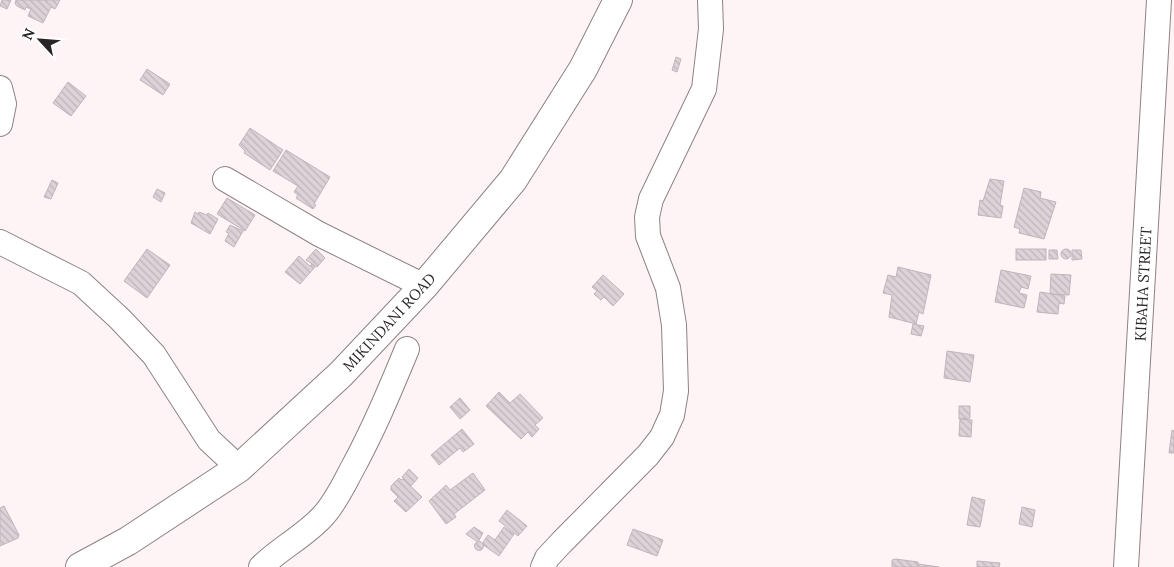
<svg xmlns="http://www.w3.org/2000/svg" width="1174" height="567" viewBox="0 0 1174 567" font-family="Lora,serif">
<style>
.building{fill:url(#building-back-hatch);stroke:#bfb5bb}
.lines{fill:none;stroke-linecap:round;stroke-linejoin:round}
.minor-casing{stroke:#8e8284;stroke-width:26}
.highway-casing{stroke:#8e8284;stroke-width:30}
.minor{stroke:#fff;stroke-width:24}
.highway{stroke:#fff;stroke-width:28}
.labels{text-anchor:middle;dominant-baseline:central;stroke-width:4.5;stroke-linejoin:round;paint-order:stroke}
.street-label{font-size:15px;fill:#292425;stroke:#fff}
</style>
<defs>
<pattern id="building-back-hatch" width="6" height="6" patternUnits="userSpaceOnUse" patternTransform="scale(1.25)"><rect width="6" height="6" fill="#ddd2d8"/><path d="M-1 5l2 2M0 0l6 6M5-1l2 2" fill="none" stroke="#beb4b9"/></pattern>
</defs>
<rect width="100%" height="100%" fill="#fef3f5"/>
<g class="building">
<path d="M 2,0 L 11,0 L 7,9 L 0,6 Z"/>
<path d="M 16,0 L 60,0 L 55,9 L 51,7 L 43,23 L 28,16 L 31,9 L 26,7 L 25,10 L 17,6 L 15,4 Z"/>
<path d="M 676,57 L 681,59 L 677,72 L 672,70 Z"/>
<path d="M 147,69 L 170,84 L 163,95 L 140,80 Z"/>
<path d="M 68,82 L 86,96 L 71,116 L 53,103 Z"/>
<path d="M 250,128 L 283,150 L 270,170 L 244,153 L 245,151 L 239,145 Z"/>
<path d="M 286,150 L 330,177 L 314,204 L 316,205 L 313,209 L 296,198 L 298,195 L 294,192 L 298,186 L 273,171 Z"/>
<path d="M 990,179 L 1004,181 L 1000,205 L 1003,206 L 1001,218 L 978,215 L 980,200 L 983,201 Z"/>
<path d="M 52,180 L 58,183 L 51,199 L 44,197 Z"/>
<path d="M 1024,188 L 1041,192 L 1040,198 L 1056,202 L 1044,239 L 1019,233 L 1020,229 L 1014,227 Z"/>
<path d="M 157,189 L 165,193 L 161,202 L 153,197 Z"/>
<path d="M 227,198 L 255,215 L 245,231 L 217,214 Z"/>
<path d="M 195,212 L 198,214 L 199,212 L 207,215 L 208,213 L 218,219 L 210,234 L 191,223 Z"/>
<path d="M 230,225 L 243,231 L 234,247 L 225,241 L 229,233 L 226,232 Z"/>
<path d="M 147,249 L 170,265 L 147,298 L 124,281 Z"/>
<path d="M 316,249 L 325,258 L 317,267 L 306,260 Z"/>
<rect x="1016" y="249" width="30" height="11"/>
<circle cx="1066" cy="254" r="5"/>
<path d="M 1049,250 L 1057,250 L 1058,259 L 1049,259 Z"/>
<path d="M 1072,250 L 1081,250 L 1082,259 L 1072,260 Z"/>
<path d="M 299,256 L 310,266 L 312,264 L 315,267 L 300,284 L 285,272 Z"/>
<path d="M 898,267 L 931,275 L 923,314 L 919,312 L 916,324 L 889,317 L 892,295 L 883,293 L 888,275 L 896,277 Z"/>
<path d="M 1001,270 L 1031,276 L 1028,289 L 1021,287 L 1019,293 L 1027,295 L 1024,308 L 995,302 Z"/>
<path d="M 1051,274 L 1071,275 L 1069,295 L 1050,294 Z"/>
<path d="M 603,275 L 624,294 L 613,306 L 604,297 L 601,300 L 594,294 L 597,291 L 592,287 Z"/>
<path d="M 1040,292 L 1065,296 L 1064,304 L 1059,303 L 1058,314 L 1037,312 Z"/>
<path d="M 913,324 L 924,326 L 921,336 L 911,334 Z"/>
<path d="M 947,351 L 974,355 L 970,382 L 944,378 Z"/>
<path d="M 499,392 L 510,403 L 520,394 L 543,418 L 535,425 L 539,429 L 532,437 L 528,432 L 521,439 L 486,406 Z"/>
<path d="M 460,398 L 470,410 L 460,419 L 450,407 Z"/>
<path d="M 959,406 L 970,406 L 970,418 L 959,419 Z"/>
<path d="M 960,419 L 972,420 L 971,437 L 959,436 Z"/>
<path d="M 462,429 L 474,444 L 463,452 L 460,448 L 439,465 L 431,455 Z"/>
<path d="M 1172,430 L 1174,431 L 1174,453 L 1169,453 Z"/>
<path d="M 409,469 L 418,478 L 411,486 L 402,477 Z"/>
<path d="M 473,473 L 485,490 L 454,514 L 456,517 L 446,524 L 429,501 L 446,485 L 450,490 Z"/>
<path d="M 399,478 L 401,480 L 403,479 L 422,497 L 406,512 L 394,501 L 398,497 L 391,490 L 391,486 Z"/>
<path d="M 972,497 L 985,500 L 980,527 L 967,525 Z"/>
<path d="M 4,506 L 19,535 L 18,538 L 0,546 L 0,508 Z"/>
<path d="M 1022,507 L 1035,510 L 1032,527 L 1019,524 Z"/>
<path d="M 507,510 L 527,526 L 518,536 L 499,521 Z"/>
<path d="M 474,527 L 483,533 L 478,542 L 466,534 Z"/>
<path d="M 504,527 L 514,534 L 499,556 L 482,544 L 488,535 L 495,540 Z"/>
<path d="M 633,529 L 663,540 L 657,556 L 627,545 Z"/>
<circle cx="479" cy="546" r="4.5"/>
<path d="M 896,559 L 918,562 L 918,564 L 939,567 L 892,567 L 892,560 Z"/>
<path d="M 977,561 L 1000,563 L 999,567 L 977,567 Z"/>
</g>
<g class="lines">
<defs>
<g id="minor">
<path d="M 0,88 L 4,104 L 0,124"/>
<path d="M 225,179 L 319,234 L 424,286"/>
<path d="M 0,242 L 81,283 L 120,319 L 154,355 L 209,440 L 239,468"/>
<path d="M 261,567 C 280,548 305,536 323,516 C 335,503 343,486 351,471 C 373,431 390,390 407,349"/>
<path d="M 543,567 L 547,558 L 561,543 L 648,455 L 662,437 L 672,415 L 676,391 L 674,325 L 668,288 L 648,236 L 647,217 L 651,199 L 704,89 L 711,29 L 710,0"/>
<path d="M 1126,567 L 1159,0"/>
</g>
<path id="highway" d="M 80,567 L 128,541 L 239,468 L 341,374 L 424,286 L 513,180 L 583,69 L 618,0"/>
</defs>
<use href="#minor" class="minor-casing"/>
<use href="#highway" class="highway-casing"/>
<use href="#minor" class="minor"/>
<use href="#highway" class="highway"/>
</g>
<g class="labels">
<g class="street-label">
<text transform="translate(1143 284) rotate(-87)">KIBAHA STREET</text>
<text transform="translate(389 322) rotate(-47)">MIKINDANI ROAD</text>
</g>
</g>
<g transform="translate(40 40) rotate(296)" stroke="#ffffff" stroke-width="4" paint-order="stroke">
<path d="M0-4L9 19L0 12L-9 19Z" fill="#292425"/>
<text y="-8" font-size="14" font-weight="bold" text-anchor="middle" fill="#292425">N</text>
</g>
</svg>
